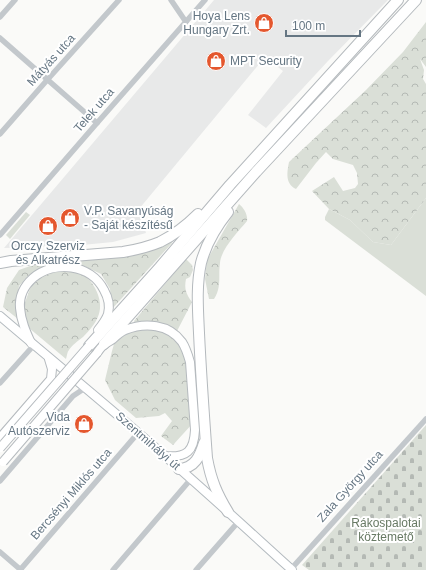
<svg xmlns="http://www.w3.org/2000/svg" width="426" height="570" viewBox="0 0 426 570" font-family="Arial,sans-serif">
<style>
.built{fill:#e8e9e9}
.grass{fill:#dadfd7}
.forest{fill:url(#forest-crowns)}
.cemetery{fill:url(#cemetery-stones)}
.lines{fill:none;stroke-linecap:round;stroke-linejoin:round}
.secondary-casing{stroke:#b3babf;stroke-width:10}
.primary-casing{stroke:#b5babe;stroke-width:10}
.highway-casing{stroke:#b4b9bd;stroke-width:12}
.street{stroke:#c3c8cc;stroke-width:5.5}
.secondary{stroke:#fff;stroke-width:8}
.primary{stroke:#fff;stroke-width:8}
.highway{stroke:#fff;stroke-width:10}
.primary-bridge-casing{stroke:#b5babe;stroke-width:10;stroke-linecap:butt}
.primary-bridge{stroke:#fff;stroke-width:8}
.labels{text-anchor:middle;dominant-baseline:central;stroke-width:4;stroke-linejoin:round;paint-order:stroke}
.poi-label{font-size:12px;fill:#657683;stroke:#fff;text-anchor:end}
.street-label{font-size:12px;fill:#657683;stroke:#fff}
.park-label{font-size:12px;fill:#687a64;stroke:#fff}
</style>
<defs>
<pattern id="forest-crowns" width="20" height="18" patternUnits="userSpaceOnUse"><rect width="20" height="18" fill="#dadfd7"/><path d="M2 6a3 3 0 1 1 6 0M12 15a3 3 0 1 1 6 0" fill="none" stroke="#b4b9b4"/></pattern>
<pattern id="cemetery-stones" width="16" height="16" patternUnits="userSpaceOnUse"><rect width="16" height="16" fill="#dadfd7"/><path d="M2 7V4a2 2 0 0 1 4 0v3zM10 15v-3a2 2 0 0 1 4 0v3z" fill="#b4b9b4"/></pattern>
</defs>
<rect width="100%" height="100%" fill="#fafaf8"/>
<path class="built" d="M 214,0 L 388,0 L 328,61 L 266,128 L 248,115 L 283,71 L 265,57 L 139,209 L 146,233 L 113,242 L 82,245 L 4,248 Z"/>
<g class="grass">
<path d="M 426,198 L 426,296 L 325,220 L 325,217 L 329,209 L 350,220 L 373,242 L 391,245 Z"/>
<path d="M 26,212 L 30,215 L 10,239 L 6,235 Z"/>
</g>
<g class="forest">
<path d="M 426,22 L 426,67 L 420,59 L 424,70 L 423,79 L 426,84 L 426,198 L 391,245 L 373,242 L 350,220 L 329,209 L 312,191 L 334,177 L 343,191 L 355,188 L 358,184 L 357,173 L 353,165 L 333,159 L 326,152 L 316,163 L 296,189 C 285,184 287,172 289,162 L 366,90 L 403,52 Z"/>
<path d="M 239,204 C 244,208 248,215 247,221 C 238,232 221,249 220,263 C 218,277 222,286 214,299 L 209,299 L 205,279 L 207,260 Z"/>
<path d="M 173,238 L 172,243 L 112,309 L 110,289 L 101,274 L 84,266 L 66,263 L 47,268 L 28,276 L 19,286 L 16,306 L 18,319 L 3,307 L 7,288 L 19,270 L 44,261 L 93,259 Z"/>
<path d="M 186,259 L 192,265 L 193,270 L 190,277 L 186,279 C 184,289 186,294 192,302 L 176,333 L 135,324 L 134,321 Z"/>
<path d="M 52,270 C 71,270 85,269 95,288 C 106,309 98,322 83,337 C 78,341 72,345 69,350 C 67,352 67,356 66,359 L 29,328 L 25,316 L 24,305 L 31,286 L 44,275 Z"/>
<path d="M 154,328 L 170,334 L 182,345 L 188,360 L 193,423 L 173,445 L 161,436 L 172,421 L 165,413 L 159,416 L 136,418 L 115,400 L 105,380 L 112,351 L 114,344 L 119,339 L 130,332 Z"/>
</g>
<path class="cemetery" d="M 426,425 L 426,570 L 309,570 L 302,565 Z"/>
<g class="lines">
<defs>
<path id="secondary" d="M 0,316 C 55,363 112,409 166,457 C 209,494 250,532 292,570"/>
<g id="primary">
<path d="M 31,343 C 26,332 21,321 20,308 C 19,296 24,286 33,278 C 54,260 91,264 104,290 C 108,297 110,306 108,314 C 106,320 102,325 98,330"/>
<path d="M 97,353 C 99,350 102,346 105,344 C 108,342 110,341 113,339 C 117,335 120,332 125,330 C 145,322 169,324 182,342 C 186,348 188,355 190,362 L 195,430 C 194,451 187,458 165,456"/>
<path d="M 0,438 L 51,379 L 52,369 L 49,359"/>
</g>
<g id="highway">
<path d="M 228,212 C 216,227 206,244 201,263 C 196,286 198,310 199,333 C 201,375 204,417 207,458 C 211,480 217,494 228,512"/>
<path d="M 0,263 L 11,261 L 123,252 C 135,250 148,247 160,242 C 174,235 187,225 198,214"/>
<path d="M 104,344 L 256,172 L 416,0"/>
<path d="M 89,346 L 160,267 L 230,185 L 398,0"/>
<path d="M 179,469 C 195,468 200,456 204,443"/>
</g>
</defs>
<use href="#secondary" class="secondary-casing"/>
<use href="#primary" class="primary-casing"/>
<use href="#highway" class="highway-casing"/>
<g class="street">
<path d="M 171,0 L 186,22"/>
<path d="M 0,17 L 15,0"/>
<path d="M 0,38 L 97,123"/>
<path d="M 0,134 L 48,79 L 119,0"/>
<path d="M 0,235 L 97,123 L 205,0"/>
<path d="M 0,383 L 34,345"/>
<path d="M 0,481 L 73,396 L 82,390 L 87,389"/>
<path d="M 0,552 L 21,570"/>
<path d="M 291,569 L 426,419"/>
<path d="M 20,570 L 138,433"/>
<path d="M 113,570 L 191,479"/>
<path d="M 196,570 L 239,521"/>
</g>
<use href="#secondary" class="secondary"/>
<use href="#primary" class="primary"/>
<use href="#highway" class="highway"/>
<defs>
<g id="primary-bridge">
<path d="M 0,448 L 89,346"/>
<path d="M 3,462 L 97,353"/>
</g>
</defs>
<use href="#primary-bridge" class="primary-bridge-casing"/>
<use href="#primary-bridge" class="primary-bridge"/>
</g>
<defs>
<symbol id="shop-disc" viewBox="-11 -11 22 22"><circle r="9.5" fill="#e4572e" stroke="#fff"/><path d="M-5-2.5h2.3a2.7 3.5 0 0 1 5.4 0H5L5.5 6h-11ZM-1.5-2.5h3a1.5 2.3 0 0 0-3 0Z" fill="#fff"/></symbol>
</defs>
<g fill-rule="evenodd">
<use href="#shop-disc" x="253" y="12" width="22" height="22"/>
<use href="#shop-disc" x="205" y="50" width="22" height="22"/>
<use href="#shop-disc" x="59" y="207" width="22" height="22"/>
<use href="#shop-disc" x="37" y="215" width="22" height="22"/>
<use href="#shop-disc" x="73" y="413" width="22" height="22"/>
</g>
<g class="labels">
<g class="poi-label">
<text x="250" y="16">Hoya Lens<tspan x="250" dy="14">Hungary Zrt.</tspan></text>
<text x="230" y="61" text-anchor="start">MPT Security</text>
<text x="84" y="211" text-anchor="start">V.P. Savanyúság<tspan x="84" dy="14">- Saját készítésű</tspan></text>
<text x="48" y="246" text-anchor="middle">Orczy Szerviz<tspan x="48" dy="14">és Alkatrész</tspan></text>
<text x="70" y="417">Vida<tspan x="70" dy="14">Autószerviz</tspan></text>
</g>
<g class="street-label">
<text transform="translate(51 60) rotate(-48)">Mátyás utca</text>
<text transform="translate(94 110) rotate(-49)">Telek utca</text>
<text transform="translate(148 441) rotate(41)">Szentmihályi út</text>
<text transform="translate(350 486) rotate(-48)">Zala György utca</text>
<text transform="translate(71 494) rotate(-49)">Bercsényi Miklós utca</text>
</g>
<g class="park-label">
<text x="386" y="523">Rákospalotai<tspan x="386" dy="14">köztemető</tspan></text>
</g>
</g>
<path d="M286 30v6h74v-6" fill="none" stroke="#657683" stroke-width="2"/>
<text x="292" y="30" font-size="12" fill="#657683" stroke="#ffffff" stroke-width="3" paint-order="stroke">100 m</text>
</svg>
